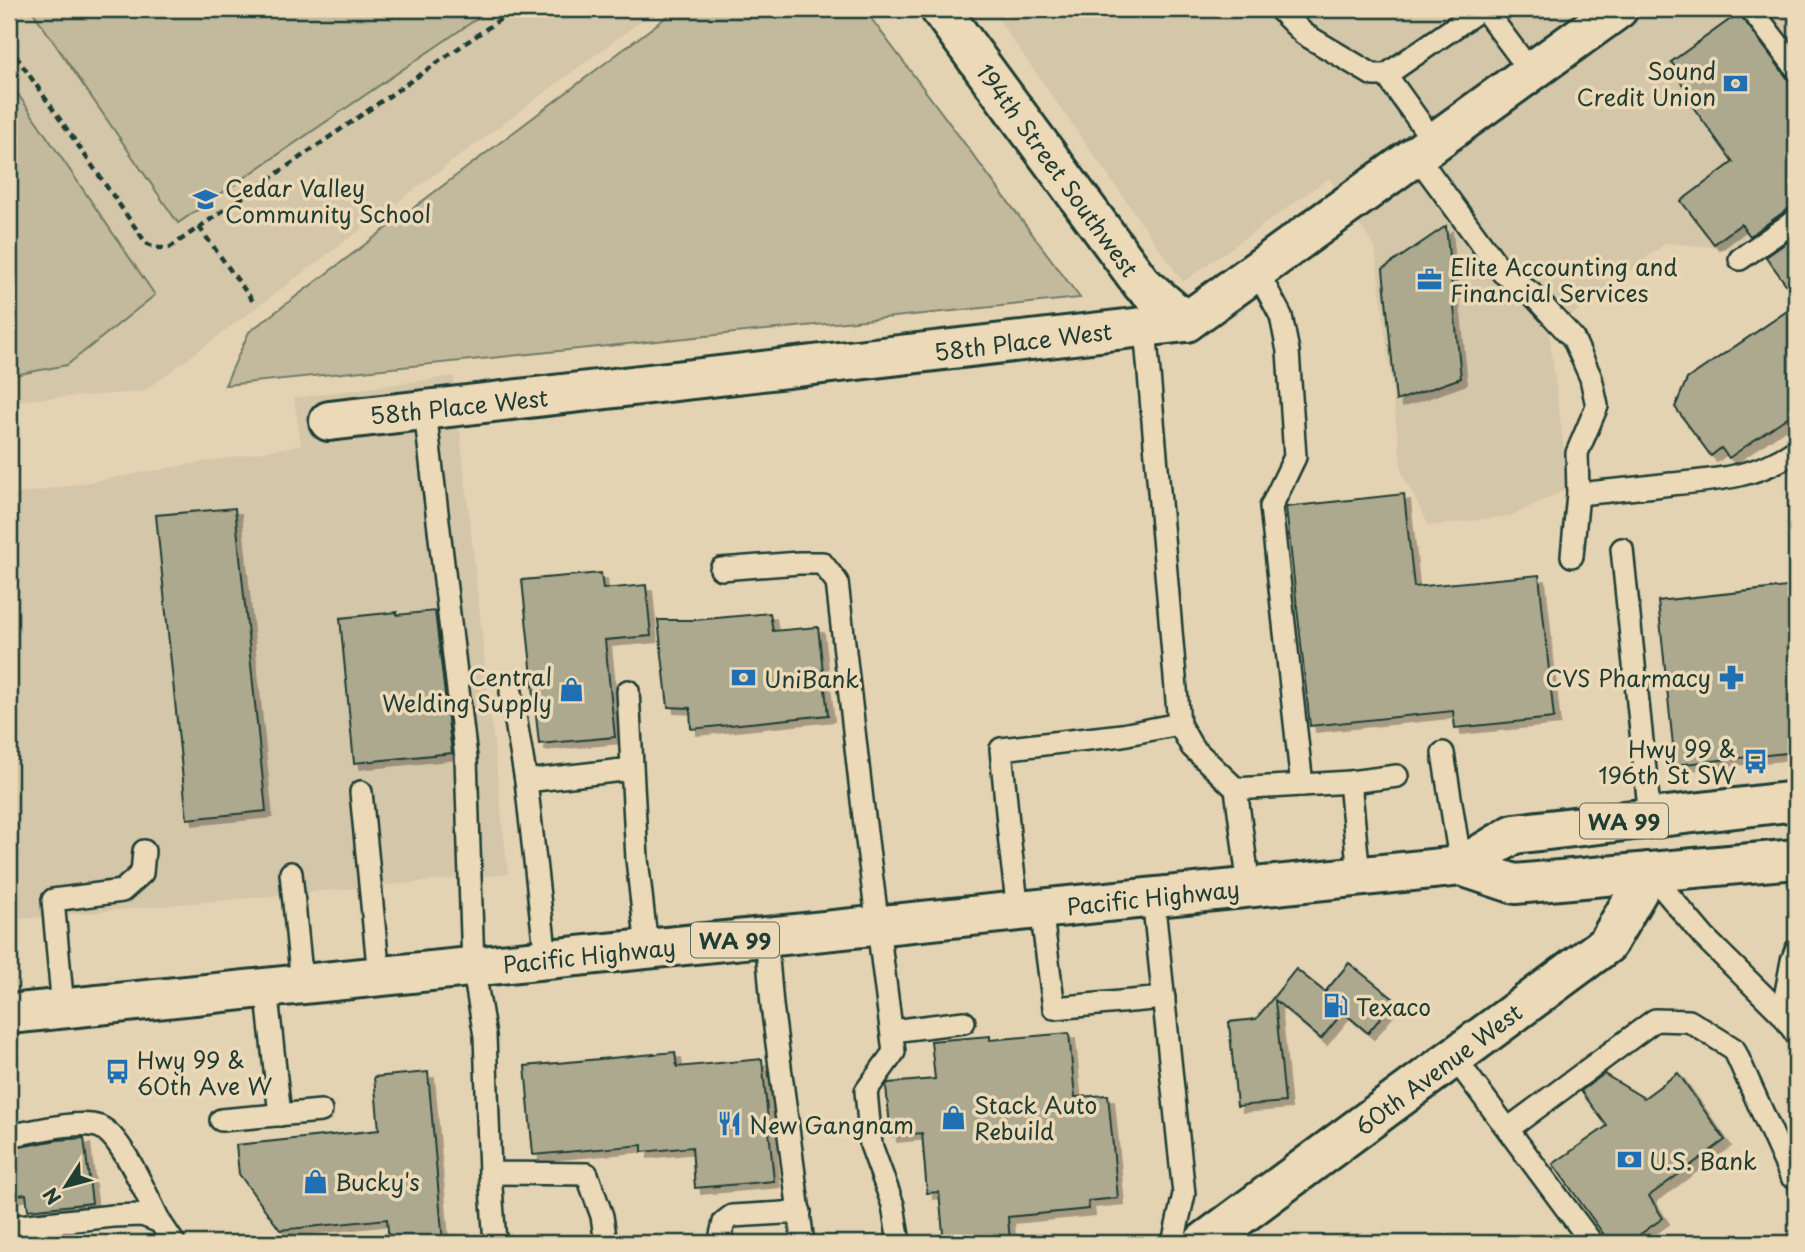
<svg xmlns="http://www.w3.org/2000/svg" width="1805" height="1252" viewBox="0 0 1805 1252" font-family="'Playpen Sans',sans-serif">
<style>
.built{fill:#d4c6a8}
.green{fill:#c3ba9d;stroke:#717c68;stroke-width:2}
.building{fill:#ada98f;stroke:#1f3d34;stroke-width:2;filter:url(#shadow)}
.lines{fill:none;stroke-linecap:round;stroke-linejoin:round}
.lane-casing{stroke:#1f3d34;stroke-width:26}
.street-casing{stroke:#1f3d34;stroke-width:44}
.highway-casing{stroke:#1f3d34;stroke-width:44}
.path{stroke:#1f3d34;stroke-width:4.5;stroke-dasharray:7 5;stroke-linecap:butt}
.lane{stroke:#ecd9b7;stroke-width:21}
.street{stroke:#ecd9b7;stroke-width:38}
.highway{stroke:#ecd9b7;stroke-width:38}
.labels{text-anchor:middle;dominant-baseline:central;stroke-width:7;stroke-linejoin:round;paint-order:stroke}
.shield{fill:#ecd9b7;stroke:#5c6c5b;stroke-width:2}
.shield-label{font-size:21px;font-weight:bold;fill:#1f3d34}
.poi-label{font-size:23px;fill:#1f3d34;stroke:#ecd9b7;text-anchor:start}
.street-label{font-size:23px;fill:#1f3d34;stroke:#ecd9b7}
</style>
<defs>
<filter id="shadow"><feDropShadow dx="6" dy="6" stdDeviation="0" flood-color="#0004"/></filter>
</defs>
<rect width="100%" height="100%" fill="#e4d3b2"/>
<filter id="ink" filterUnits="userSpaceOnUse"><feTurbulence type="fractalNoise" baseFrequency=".0143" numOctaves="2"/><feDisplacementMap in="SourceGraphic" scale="14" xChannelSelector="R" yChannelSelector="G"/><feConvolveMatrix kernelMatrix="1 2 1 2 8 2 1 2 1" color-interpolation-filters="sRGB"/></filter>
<g filter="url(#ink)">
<g class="built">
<path d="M 9,9 L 657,9 L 143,392 L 9,401 Z"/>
<path d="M 991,9 L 1796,9 L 1796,202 L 1729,249 L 1666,243 L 1549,333 L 1569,488 L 1510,516 L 1429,526 L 1402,473 L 1375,248 L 1329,178 L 1183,282 Z"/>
<path d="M 454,376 L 508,874 L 9,920 L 9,496 L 301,445 L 294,398 Z"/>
</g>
<g class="green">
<path d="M 31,9 L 491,9 L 178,223 Z"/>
<path d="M 677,9 L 864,9 L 1080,298 L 225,385 L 249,332 Z"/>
<path d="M 9,81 L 155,295 L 67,365 L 9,376 Z"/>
</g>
<g class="building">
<path d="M 1739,13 L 1796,90 L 1796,207 L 1788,209 L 1750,236 L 1741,224 L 1714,244 L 1681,201 L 1733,162 L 1685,96 L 1689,93 L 1671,69 L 1675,67 L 1671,62 Z"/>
<path d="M 1446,226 L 1461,378 L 1396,401 L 1383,269 Z"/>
<path d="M 1796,236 L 1796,298 L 1766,257 Z"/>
<path d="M 1796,305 L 1796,411 L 1729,458 L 1721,448 L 1711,456 L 1675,407 L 1687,379 Z"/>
<path d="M 1404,494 L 1414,587 L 1539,575 L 1554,718 L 1455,728 L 1453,711 L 1310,726 L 1286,507 Z"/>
<path d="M 235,508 L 266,811 L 187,819 L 156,515 Z"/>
<path d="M 601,573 L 603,589 L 646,585 L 651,636 L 605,640 L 615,737 L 539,744 L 522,580 Z"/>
<path d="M 1796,586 L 1796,752 L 1675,765 L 1658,601 Z"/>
<path d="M 435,611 L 452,753 L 354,763 L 340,618 L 397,612 L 397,615 Z"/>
<path d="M 770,613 L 773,631 L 818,627 L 828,715 L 691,729 L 690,708 L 668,707 L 658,620 L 695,620 Z"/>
<path d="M 1349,963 L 1395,1000 L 1368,1033 L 1343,1012 L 1321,1039 L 1275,1000 L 1285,1102 L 1237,1106 L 1229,1022 L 1256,1019 L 1296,969 L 1325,992 Z"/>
<path d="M 1069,1033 L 1075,1097 L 1108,1095 L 1118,1198 L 1088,1201 L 1089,1209 L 1008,1217 L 1010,1243 L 944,1243 L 939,1192 L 927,1193 L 922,1133 L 891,1136 L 886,1086 L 888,1083 L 935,1079 L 931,1041 L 990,1036 L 990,1040 Z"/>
<path d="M 675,1052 L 677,1067 L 762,1059 L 774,1181 L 695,1188 L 692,1147 L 642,1152 L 642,1145 L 533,1155 L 525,1066 Z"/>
<path d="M 428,1072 L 443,1243 L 389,1243 L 387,1219 L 280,1230 L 239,1174 L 236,1145 L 379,1130 L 374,1077 Z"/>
<path d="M 1678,1073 L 1725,1140 L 1649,1196 L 1663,1218 L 1628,1243 L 1610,1243 L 1553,1164 L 1607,1126 L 1581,1091 L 1604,1074 L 1644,1098 Z"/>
<path d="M 84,1138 L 92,1203 L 28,1210 L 26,1194 L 9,1196 L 9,1149 L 57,1140 Z"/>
</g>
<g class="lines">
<defs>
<g id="lane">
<path d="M 1279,9 L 1304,34 L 1373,75 L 1386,75 L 1481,9"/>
<path d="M 1484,9 L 1531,72"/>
<path d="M 1751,9 L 1796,68"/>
<path d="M 1386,75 L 1434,142"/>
<path d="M 1416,155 L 1503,273 L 1531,293 L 1573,338 L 1591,378 L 1597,406 L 1577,453 L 1578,494 L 1572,556"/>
<path d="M 1740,259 L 1796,220"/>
<path d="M 1257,271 L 1281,316 L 1288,351 L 1295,457 L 1271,507 L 1302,785"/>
<path d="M 1145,327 L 1179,724 L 1192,747 L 1236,789"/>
<path d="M 425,411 L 466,758 L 473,966 L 485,1036 L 490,1173 L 587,1174 L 602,1216 L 606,1243"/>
<path d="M 1578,494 C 1609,491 1640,488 1671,484 C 1716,480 1759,477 1796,450"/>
<path d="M 1622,549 L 1650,818"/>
<path d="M 721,569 L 799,563 L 822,563 L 837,582 L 863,809 L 894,1052 L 866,1091 L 871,1145 L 893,1205 L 899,1243"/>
<path d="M 628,691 L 637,859 L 647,948"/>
<path d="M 511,692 L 526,781 L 546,959"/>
<path d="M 1443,753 L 1461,866"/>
<path d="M 526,781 L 632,769"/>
<path d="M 1350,782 L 1359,876"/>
<path d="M 361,792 L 379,976"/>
<path d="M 1649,872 L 1704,937 L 1782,1014 L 1796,1034"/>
<path d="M 291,873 L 302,984"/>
<path d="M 1249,887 L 1236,789 L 1350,782 L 1397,776"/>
<path d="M 1153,897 L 1184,1194 L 1173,1243"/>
<path d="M 1041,908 L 1054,1008 L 1164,998"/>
<path d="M 1018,911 L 1010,844 L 1001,749 L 1122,735 L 1179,724"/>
<path d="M 766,936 L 772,1005 L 803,1243"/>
<path d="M 266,987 L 280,1115"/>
<path d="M 63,1008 L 53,900 L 122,891 L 142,873 L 144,851"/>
<path d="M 1782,1014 L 1792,961 L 1796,950"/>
<path d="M 892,1031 L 964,1022"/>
<path d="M 1454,1057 L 1592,1243"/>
<path d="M 221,1120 L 321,1111"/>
<path d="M 1508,1129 L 1655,1020 L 1689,1021 L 1734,1049 L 1791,1176"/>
<path d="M 9,1136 C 31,1132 80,1119 100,1127 C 122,1136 148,1199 160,1222"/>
<path d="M 490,1173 L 495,1243"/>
<path d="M 9,1227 L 113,1216 L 142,1215 L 160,1222 L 174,1243"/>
<path d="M 722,1243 L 721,1235 L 724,1222 L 732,1216 L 800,1212"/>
</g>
<g id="street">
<path d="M 940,9 L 1142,284 L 1186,322"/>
<path d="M 329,421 L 1186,322 L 1618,9"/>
<path d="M 1203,1243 L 1607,944 L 1649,872"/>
</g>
<g id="highway">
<path d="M 1461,866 L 1514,834 L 1796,801"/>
<path d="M 9,1014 L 1461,866 L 1515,884 L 1796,859"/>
</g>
</defs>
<use href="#lane" class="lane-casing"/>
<use href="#street" class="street-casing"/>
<use href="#highway" class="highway-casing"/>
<g class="path">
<path d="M 9,46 L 146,243 L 156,248 L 169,248 L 515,9"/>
<path d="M 199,227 L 255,304"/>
</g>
<use href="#lane" class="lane"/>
<use href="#street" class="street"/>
<use href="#highway" class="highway"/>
</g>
</g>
<defs>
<symbol id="bank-bare" viewBox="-9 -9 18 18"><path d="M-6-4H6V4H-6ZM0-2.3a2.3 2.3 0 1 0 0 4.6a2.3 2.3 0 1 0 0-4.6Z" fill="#1f6fb2" stroke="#ecd9b7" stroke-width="2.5" paint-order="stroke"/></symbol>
<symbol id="school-bare" viewBox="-9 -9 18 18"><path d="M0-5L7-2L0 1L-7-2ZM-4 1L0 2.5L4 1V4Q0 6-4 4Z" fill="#1f6fb2" stroke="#ecd9b7" stroke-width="2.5" paint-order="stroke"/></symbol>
<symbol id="office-bare" viewBox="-9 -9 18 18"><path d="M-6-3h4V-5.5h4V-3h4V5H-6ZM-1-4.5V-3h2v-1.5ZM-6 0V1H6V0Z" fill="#1f6fb2" stroke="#ecd9b7" stroke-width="2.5" paint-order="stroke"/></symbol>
<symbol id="pharmacy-bare" viewBox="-9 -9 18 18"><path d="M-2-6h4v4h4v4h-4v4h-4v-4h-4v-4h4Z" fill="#1f6fb2" stroke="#ecd9b7" stroke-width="2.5" paint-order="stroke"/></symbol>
<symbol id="shop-bare" viewBox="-9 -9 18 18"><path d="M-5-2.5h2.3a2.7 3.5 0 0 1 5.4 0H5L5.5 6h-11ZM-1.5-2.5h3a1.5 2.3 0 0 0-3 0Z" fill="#1f6fb2" stroke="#ecd9b7" stroke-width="2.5" paint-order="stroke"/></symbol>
<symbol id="bus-bare" viewBox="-9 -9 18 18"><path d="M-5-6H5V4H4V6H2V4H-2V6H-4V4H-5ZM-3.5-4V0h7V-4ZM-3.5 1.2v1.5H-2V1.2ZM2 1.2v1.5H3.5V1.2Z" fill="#1f6fb2" stroke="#ecd9b7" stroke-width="2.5" paint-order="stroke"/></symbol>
<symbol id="fuel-bare" viewBox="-9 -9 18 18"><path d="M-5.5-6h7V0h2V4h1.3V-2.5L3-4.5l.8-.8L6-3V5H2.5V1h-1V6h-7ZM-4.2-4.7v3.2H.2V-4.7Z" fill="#1f6fb2" stroke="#ecd9b7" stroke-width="2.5" paint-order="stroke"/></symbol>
<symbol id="restaurant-bare" viewBox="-9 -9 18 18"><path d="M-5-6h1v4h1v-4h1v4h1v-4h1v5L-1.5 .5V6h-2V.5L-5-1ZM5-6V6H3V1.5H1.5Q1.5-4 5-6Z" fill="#1f6fb2" stroke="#ecd9b7" stroke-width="2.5" paint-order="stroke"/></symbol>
</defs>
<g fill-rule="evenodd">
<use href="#bank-bare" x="1718" y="66" width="35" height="35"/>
<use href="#school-bare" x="188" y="182" width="35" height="35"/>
<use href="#office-bare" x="1412" y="262" width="35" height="35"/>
<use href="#pharmacy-bare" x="1714" y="660" width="35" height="35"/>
<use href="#bank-bare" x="726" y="660" width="35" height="35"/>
<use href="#shop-bare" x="554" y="672" width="35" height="35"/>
<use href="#bus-bare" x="1738" y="744" width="35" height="35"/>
<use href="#fuel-bare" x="1318" y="988" width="35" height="35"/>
<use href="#bus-bare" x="100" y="1054" width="35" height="35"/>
<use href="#shop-bare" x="936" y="1100" width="35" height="35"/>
<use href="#restaurant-bare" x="712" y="1106" width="35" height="35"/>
<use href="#bank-bare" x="1612" y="1142" width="35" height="35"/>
<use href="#shop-bare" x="298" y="1164" width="35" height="35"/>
</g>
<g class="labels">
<g class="shield">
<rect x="1580" y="803.5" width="88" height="35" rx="5"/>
<rect x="691" y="922.5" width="88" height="35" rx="5"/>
</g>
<g class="shield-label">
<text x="1624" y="821">WA 99</text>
<text x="735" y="940">WA 99</text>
</g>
<g class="poi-label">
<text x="1716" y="70" text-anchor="end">Sound<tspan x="1716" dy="26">Credit Union</tspan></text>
<text x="225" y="187">Cedar Valley<tspan x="225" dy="26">Community School</tspan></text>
<text x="1450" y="266">Elite Accounting and<tspan x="1450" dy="26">Financial Services</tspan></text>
<text x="552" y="676" text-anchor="end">Central<tspan x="552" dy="26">Welding Supply</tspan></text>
<text x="1711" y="677" text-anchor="end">CVS Pharmacy</text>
<text x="764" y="678">UniBank</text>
<text x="1736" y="748" text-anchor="end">Hwy 99 &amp;<tspan x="1736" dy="26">196th St SW</tspan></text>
<text x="1356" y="1006">Texaco</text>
<text x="137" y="1059">Hwy 99 &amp;<tspan x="137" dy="26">60th Ave W</tspan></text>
<text x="974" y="1104">Stack Auto<tspan x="974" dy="26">Rebuild</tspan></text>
<text x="749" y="1124">New Gangnam</text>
<text x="1649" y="1160">U.S. Bank</text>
<text x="335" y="1181">Bucky's</text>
</g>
<g class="street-label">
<text transform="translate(1058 170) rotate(54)">194th Street Southwest</text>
<text transform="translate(1023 341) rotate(-7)">58th Place West</text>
<text transform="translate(459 406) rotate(-6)">58th Place West</text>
<text transform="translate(1153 897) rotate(-6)">Pacific Highway</text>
<text transform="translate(589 955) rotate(-6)">Pacific Highway</text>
<text transform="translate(1438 1069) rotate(-37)">60th Avenue West</text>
</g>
</g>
<rect width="1805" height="1252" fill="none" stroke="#ecd9b7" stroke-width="35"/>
<rect x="18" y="18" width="1770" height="1217" fill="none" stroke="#1f3d34" stroke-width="2.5" filter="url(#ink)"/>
<g transform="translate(66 1186) rotate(234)" stroke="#ecd9b7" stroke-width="5" paint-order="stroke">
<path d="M0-5L12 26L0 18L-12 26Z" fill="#1f3d34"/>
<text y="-10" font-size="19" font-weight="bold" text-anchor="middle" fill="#1f3d34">N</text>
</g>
</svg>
